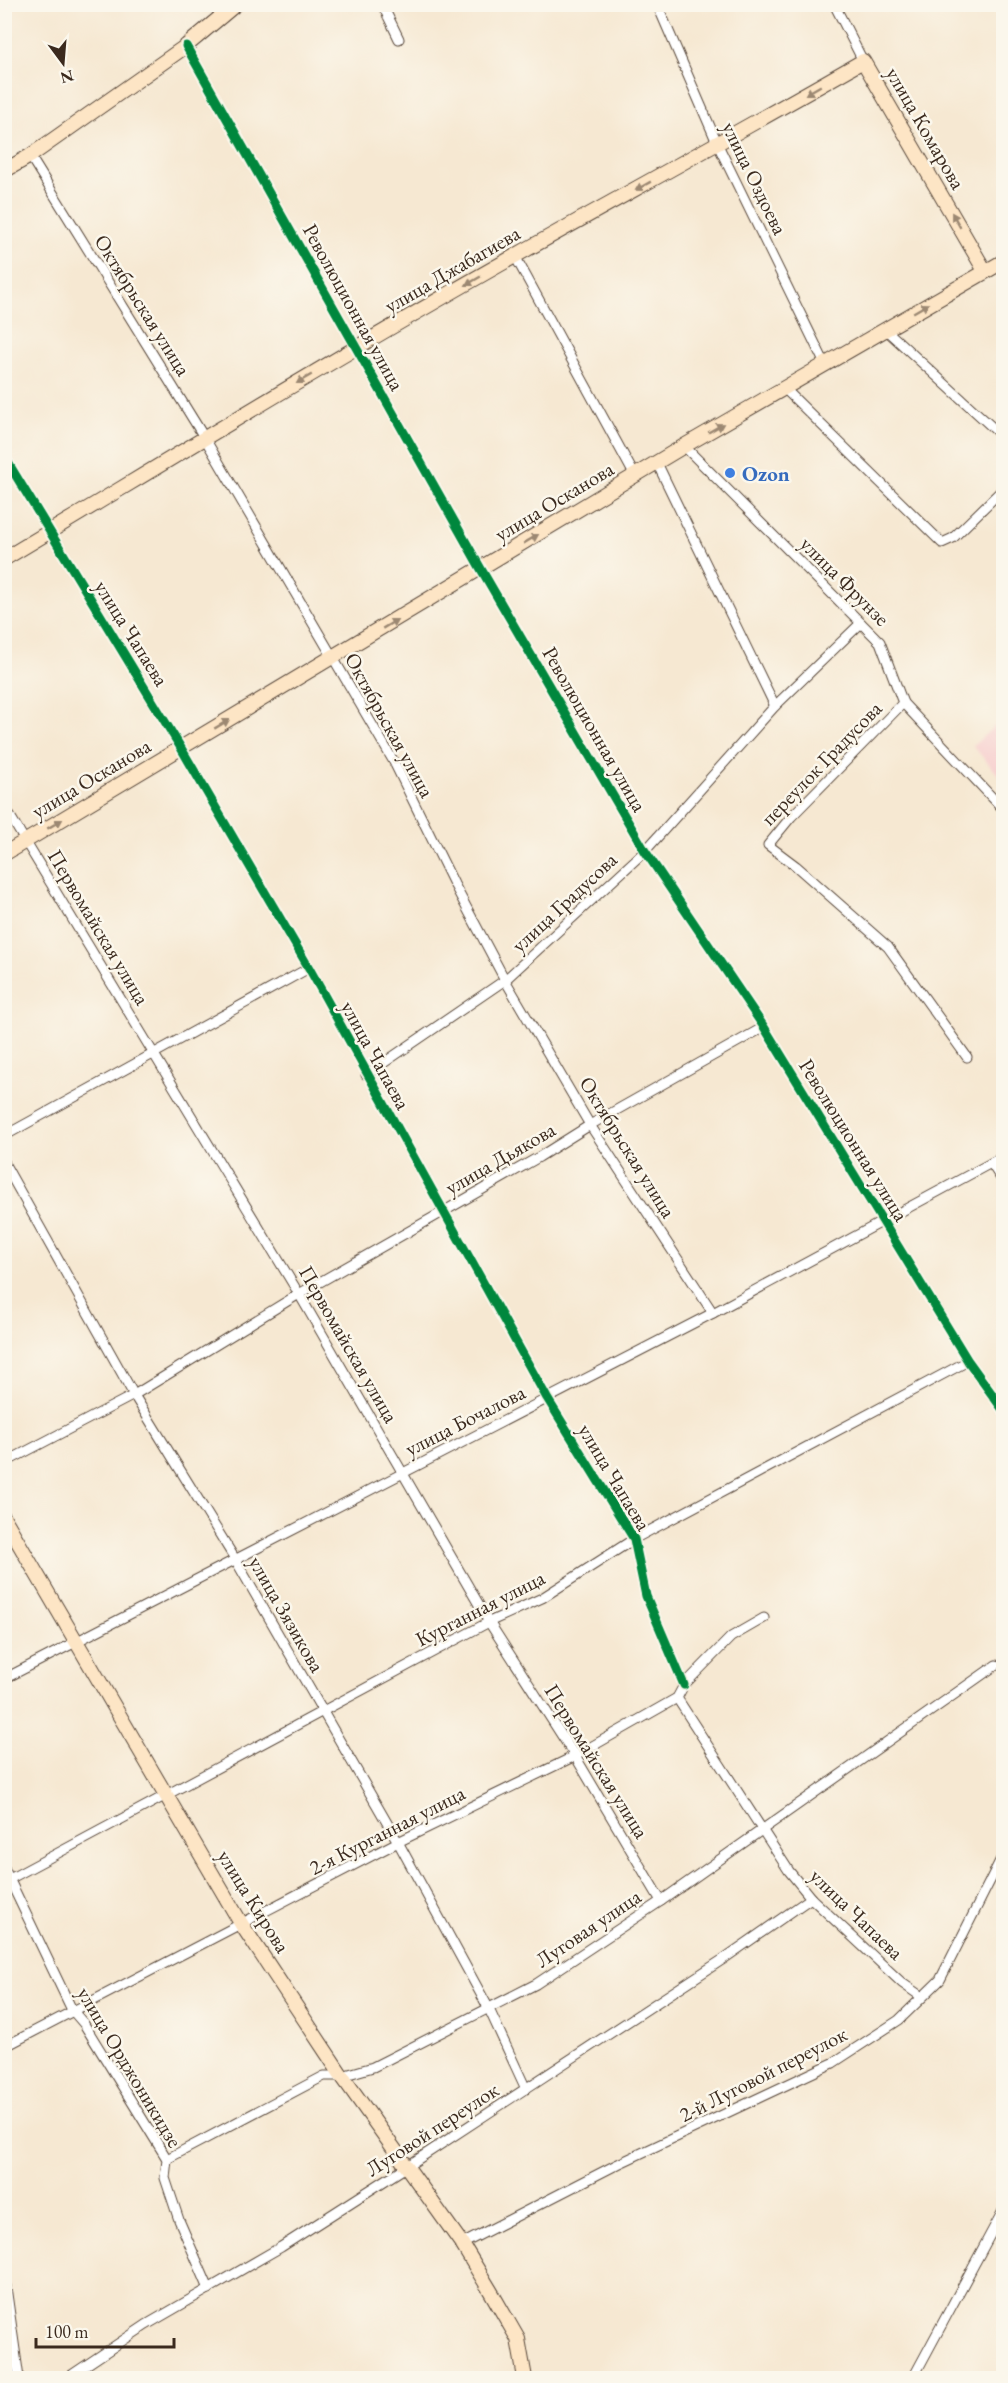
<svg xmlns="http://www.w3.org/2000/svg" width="1008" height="2383" viewBox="0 0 1008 2383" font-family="'EB Garamond',serif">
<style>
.built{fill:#f7d0cf}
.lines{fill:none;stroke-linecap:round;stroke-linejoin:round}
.street-casing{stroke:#574639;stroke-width:11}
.secondary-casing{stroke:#574639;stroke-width:16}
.street{stroke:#fff;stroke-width:9}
.secondary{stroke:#fde5c5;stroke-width:14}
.cycleway-casing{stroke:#fbf7ec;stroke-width:13}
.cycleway{stroke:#00873e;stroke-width:9}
.oneway{fill:#9c8872}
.shop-dot{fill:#3f7fe0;stroke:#fbf7ec;stroke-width:2}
.labels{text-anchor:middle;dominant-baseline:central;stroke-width:5;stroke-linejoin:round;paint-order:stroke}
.street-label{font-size:21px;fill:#3b2a1e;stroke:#fbf7ec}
.shop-label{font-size:21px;font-weight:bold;fill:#366cbe;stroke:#fbf7ec;text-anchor:start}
</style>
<rect width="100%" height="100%" fill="#fbf7ec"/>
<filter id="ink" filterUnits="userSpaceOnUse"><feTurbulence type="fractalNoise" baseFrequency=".0167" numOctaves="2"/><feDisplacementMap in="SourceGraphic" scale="12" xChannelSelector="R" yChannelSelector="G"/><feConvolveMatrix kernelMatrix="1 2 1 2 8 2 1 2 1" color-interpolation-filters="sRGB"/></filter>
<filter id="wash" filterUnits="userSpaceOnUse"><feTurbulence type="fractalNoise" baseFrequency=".008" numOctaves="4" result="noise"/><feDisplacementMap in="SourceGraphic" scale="24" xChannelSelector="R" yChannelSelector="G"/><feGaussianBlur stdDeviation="1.35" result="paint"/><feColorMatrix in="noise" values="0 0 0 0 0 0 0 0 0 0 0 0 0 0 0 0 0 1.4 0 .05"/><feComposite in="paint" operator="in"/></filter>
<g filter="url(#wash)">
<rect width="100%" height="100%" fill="#f6e8d2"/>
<path class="built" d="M 1003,718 L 1003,780 L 973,746 Z"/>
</g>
<g filter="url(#ink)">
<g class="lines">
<defs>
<g id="street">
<path d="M 382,4 L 399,39"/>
<path d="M 657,4 L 718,145 L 825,364"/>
<path d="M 834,4 L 863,61"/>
<path d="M 186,46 L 481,569 L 645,851 L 764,1027 L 968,1361 L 1004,1411"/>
<path d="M 30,156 L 204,437 L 394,762 L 454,884 L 505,980 L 590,1125 L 713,1313"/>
<path d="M 515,256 L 635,476"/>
<path d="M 885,329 L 1004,438"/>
<path d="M 784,388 L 942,543 L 953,538 L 1004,488"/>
<path d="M 684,446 L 880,642 L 903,703 L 1004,810"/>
<path d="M 4,456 L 181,748 L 309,968 L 547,1398 L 634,1539 L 646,1596 L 684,1685"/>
<path d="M 657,463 L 775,706"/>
<path d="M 903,703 L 791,817 L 768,845 L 796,866 L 888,947 L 967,1057"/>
<path d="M 4,806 L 299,1294 L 489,1622 L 575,1756 L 661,1901"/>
<path d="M 366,1075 L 505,980 L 645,851 L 775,706 L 861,623"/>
<path d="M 4,1136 L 309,968"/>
<path d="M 4,1163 L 134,1395 L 235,1559 L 398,1842 L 489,2009 L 526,2089"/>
<path d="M 991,1163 L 1004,1183"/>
<path d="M 4,1463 L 134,1395 L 299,1294 L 539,1157 L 590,1125 L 764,1027"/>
<path d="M 4,1679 L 713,1313 L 1004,1156"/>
<path d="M 677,1698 L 789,1871 L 811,1898 L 902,1983 L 922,1997"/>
<path d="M 4,1868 L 72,2010 L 84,2024 L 167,2159 L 165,2178 L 179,2220 L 209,2289"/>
<path d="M 4,1882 L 489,1622 L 542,1598 L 634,1539 L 968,1361"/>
<path d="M 4,2047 L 398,1842 L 575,1756 L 677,1698 L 684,1685 L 731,1637 L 764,1618"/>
<path d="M 167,2159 L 324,2076 L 342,2076 L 373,2067 L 536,1984 L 661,1901 L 996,1665"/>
<path d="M 462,2244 L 618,2164 L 833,2063 L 899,2020 L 940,1980 L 1004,1853"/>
<path d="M 4,2273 L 19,2378"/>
<path d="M 67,2378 L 146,2325 L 281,2247 L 406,2167 L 722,1960 L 811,1898"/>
<path d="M 913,2378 L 1004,2209"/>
</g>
<g id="secondary">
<path d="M 4,171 L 30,156 L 186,46 L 236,4"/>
<path d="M 4,559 C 174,457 343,353 515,256 C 631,191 748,127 863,61 L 985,271"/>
<path d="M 4,854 L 684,446 L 1004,261"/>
<path d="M 4,1518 L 242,1925 L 342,2076 L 462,2244 L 491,2292 L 518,2339 L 525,2378"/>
</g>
</defs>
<use href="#street" class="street-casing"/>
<use href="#secondary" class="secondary-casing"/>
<use href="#street" class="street"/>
<use href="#secondary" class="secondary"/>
<defs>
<g id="cycleway">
<path d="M 186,46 L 481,569 L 645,851 L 764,1027 L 968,1361 L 1004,1411"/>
<path d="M 4,456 L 181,748 L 309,968 L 547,1398 L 634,1539 L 646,1596 L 684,1685"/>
</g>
</defs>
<use href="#cycleway" class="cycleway-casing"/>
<use href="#cycleway" class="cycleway"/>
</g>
<defs><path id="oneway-solid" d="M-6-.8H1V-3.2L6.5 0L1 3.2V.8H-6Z" transform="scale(1.5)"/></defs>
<g class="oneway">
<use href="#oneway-solid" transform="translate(813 90) rotate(150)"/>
<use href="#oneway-solid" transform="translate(643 186) rotate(151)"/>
<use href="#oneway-solid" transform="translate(956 220) rotate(-120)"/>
<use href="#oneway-solid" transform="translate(473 281) rotate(150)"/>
<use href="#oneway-solid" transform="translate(921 308) rotate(-30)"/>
<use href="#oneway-solid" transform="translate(304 379) rotate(150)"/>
<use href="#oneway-solid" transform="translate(716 428) rotate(-30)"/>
<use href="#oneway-solid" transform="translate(531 539) rotate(-31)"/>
<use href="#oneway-solid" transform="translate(390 624) rotate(-31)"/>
<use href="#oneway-solid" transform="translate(222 724) rotate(-31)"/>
<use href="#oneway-solid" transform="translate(55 824) rotate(-31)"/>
</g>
</g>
<circle class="shop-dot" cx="730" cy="473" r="6"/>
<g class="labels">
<g class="street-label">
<text transform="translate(926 128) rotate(60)">улица Комарова</text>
<text transform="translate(755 178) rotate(64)">улица Оздоева</text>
<text transform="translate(452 269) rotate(-30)">улица Джабагиева</text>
<text transform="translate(143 305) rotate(58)">Октябрьская улица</text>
<text transform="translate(354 307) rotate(61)">Революционная улица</text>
<text transform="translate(554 501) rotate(-31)">улица Осканова</text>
<text transform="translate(845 581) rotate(45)">улица Фрунзе</text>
<text transform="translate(132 633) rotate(58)">улица Чапаева</text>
<text transform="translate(390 725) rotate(61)">Октябрьская улица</text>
<text transform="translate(595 729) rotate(60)">Революционная улица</text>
<text transform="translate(821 763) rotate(-46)">переулок Градусова</text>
<text transform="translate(91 778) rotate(-31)">улица Осканова</text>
<text transform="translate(564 902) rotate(-43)">улица Градусова</text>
<text transform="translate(99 927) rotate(59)">Первомайская улица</text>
<text transform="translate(376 1055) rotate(61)">улица Чапаева</text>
<text transform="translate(854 1140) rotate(58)">Революционная улица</text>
<text transform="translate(628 1147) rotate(58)">Октябрьская улица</text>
<text transform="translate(500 1158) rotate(-30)">улица Дьякова</text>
<text transform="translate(349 1344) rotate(60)">Первомайская улица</text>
<text transform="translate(465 1420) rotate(-27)">улица Бочалова</text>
<text transform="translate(615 1477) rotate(59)">улица Чапаева</text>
<text transform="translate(480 1608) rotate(-27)">Курганная улица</text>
<text transform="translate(287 1614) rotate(60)">улица Зязикова</text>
<text transform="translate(597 1761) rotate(58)">Первомайская улица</text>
<text transform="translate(387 1830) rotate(-27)">2-я Курганная улица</text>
<text transform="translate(254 1901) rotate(58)">улица Кирова</text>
<text transform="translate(857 1914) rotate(44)">улица Чапаева</text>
<text transform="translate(588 1928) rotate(-34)">Луговая улица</text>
<text transform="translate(130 2067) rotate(59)">улица Орджоникидзе</text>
<text transform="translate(763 2074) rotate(-27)">2-й Луговой переулок</text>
<text transform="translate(432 2129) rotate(-33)">Луговой переулок</text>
</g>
<g class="shop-label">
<text x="742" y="473">Ozon</text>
</g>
</g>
<rect width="1008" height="2383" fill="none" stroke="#fbf7ec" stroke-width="24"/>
<g transform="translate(63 63) rotate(164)" stroke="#fbf7ec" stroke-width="4.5" paint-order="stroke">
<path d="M0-4.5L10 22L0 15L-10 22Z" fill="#3b2a1e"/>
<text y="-9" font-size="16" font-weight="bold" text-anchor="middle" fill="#3b2a1e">N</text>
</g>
<path d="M36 2338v9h138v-9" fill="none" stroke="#3b2a1e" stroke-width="3"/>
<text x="45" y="2338" font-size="18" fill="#3b2a1e" stroke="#fbf7ec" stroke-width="4.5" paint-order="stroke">100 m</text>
</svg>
